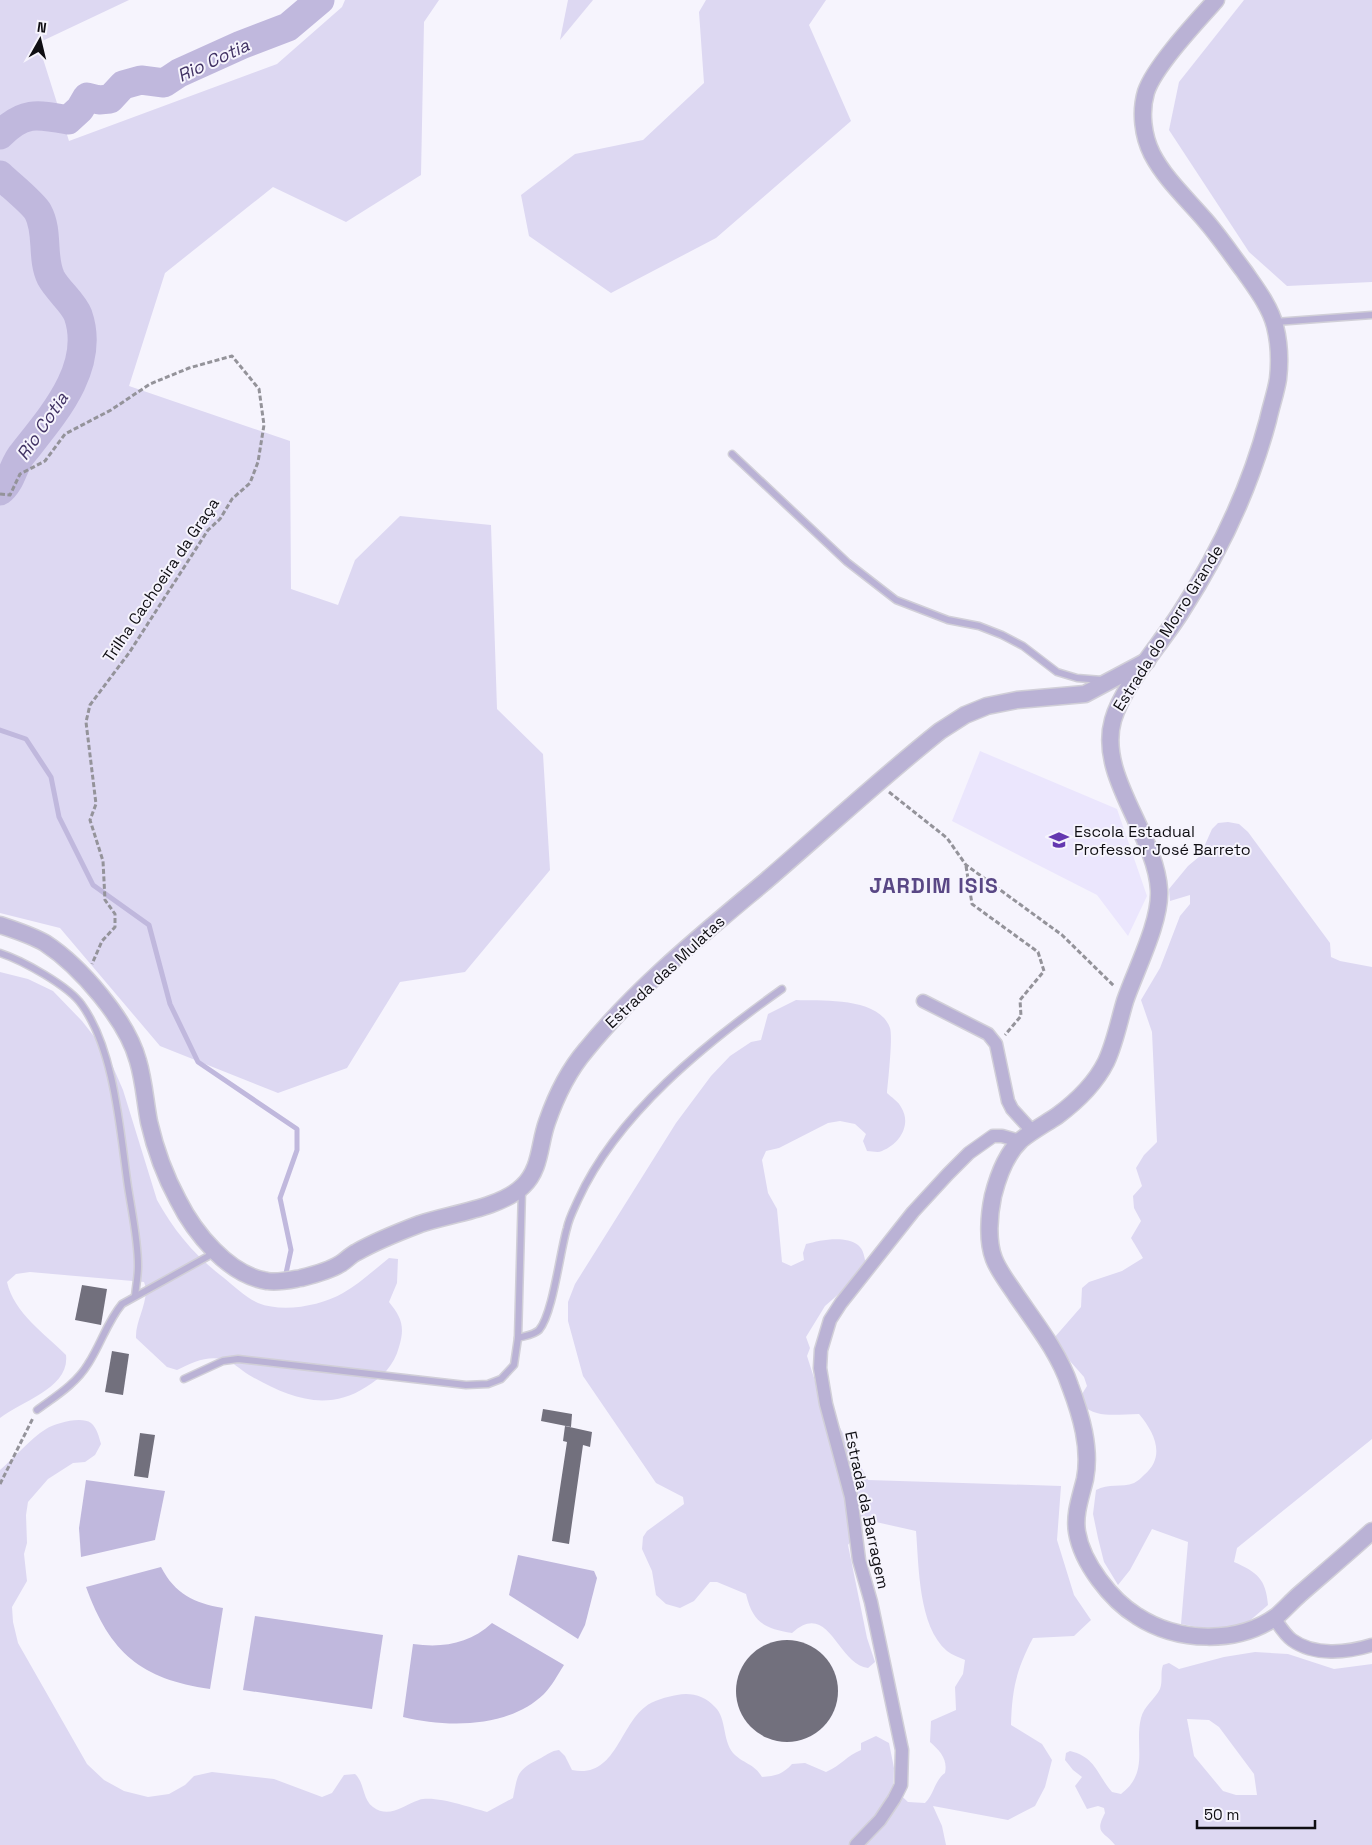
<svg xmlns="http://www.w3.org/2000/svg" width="1372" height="1845" viewBox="0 0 1372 1845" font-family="'Space Grotesk',sans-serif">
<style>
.built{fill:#ebe6fd}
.green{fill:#ddd8f2;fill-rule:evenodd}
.water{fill:#c0b8dd}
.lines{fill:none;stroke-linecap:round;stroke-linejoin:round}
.stream{stroke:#c0b8dd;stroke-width:5}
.river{stroke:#c0b8dd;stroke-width:29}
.building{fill:#72707d}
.service-casing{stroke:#d1cfd8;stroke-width:9}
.minor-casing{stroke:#d1cfd8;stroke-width:15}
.tertiary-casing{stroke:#d1cfd8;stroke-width:19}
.path{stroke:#94939a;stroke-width:3;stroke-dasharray:5 2.5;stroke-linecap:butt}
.service{stroke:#bab2d5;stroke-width:6}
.minor{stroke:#bab2d5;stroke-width:12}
.tertiary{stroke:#bab2d5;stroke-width:16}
.labels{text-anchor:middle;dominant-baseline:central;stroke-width:4;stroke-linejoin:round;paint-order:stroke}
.street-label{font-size:16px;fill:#0f0e13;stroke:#f6f4fd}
.poi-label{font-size:16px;fill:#0f0e13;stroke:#f6f4fd;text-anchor:start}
.water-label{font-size:18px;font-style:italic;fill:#423364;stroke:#f6f4fd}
.district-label{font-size:21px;font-weight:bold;letter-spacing:1px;fill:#594785;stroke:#f6f4fd}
</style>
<rect width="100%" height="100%" fill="#f6f4fd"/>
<path class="built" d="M 980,751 L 1117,809 L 1147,896 L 1128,936 L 1097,895 L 952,821 Z"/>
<g class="green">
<path d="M 0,0 L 129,0 L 38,43 L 69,141 L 277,64 L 342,7 L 345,0 L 439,0 L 424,22 L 421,175 L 346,222 L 273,187 L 165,273 L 129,386 L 290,441 L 291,589 L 338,605 L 355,560 L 400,516 L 491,525 L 497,709 L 543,754 L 550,870 L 465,972 L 400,982 L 347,1068 L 278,1093 L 160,1046 L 60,928 L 0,913 Z"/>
<path d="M 568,0 L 593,0 L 560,40 Z"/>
<path d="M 706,0 L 826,0 L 809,25 L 851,121 L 716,238 L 611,293 L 529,236 L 521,195 L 575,154 L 643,140 L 704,83 L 699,12 Z"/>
<path d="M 1244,0 L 1372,0 L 1372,282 L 1287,286 L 1249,252 L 1169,130 L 1179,82 Z"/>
<path d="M 1228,822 L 1239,824 L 1248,832 L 1330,943 L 1331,957 L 1340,961 L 1372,967 L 1372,1439 L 1237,1548 L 1234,1562 C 1257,1572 1266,1579 1268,1605 L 1246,1624 L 1218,1631 L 1181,1624 L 1188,1542 L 1152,1529 L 1130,1570 L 1118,1585 L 1104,1562 L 1098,1538 L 1093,1514 L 1096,1490 C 1108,1483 1122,1488 1134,1483 C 1138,1481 1141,1478 1144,1475 C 1166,1457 1155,1433 1139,1414 C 1118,1414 1098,1419 1082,1405 L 1082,1394 L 1087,1386 L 1084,1377 L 1054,1343 L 1054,1338 L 1081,1307 L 1082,1288 L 1089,1282 L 1122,1271 L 1143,1258 L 1131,1238 L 1141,1221 L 1134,1208 L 1133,1196 L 1142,1186 L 1136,1168 L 1144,1155 L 1157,1142 L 1152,1032 L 1141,1000 L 1160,968 L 1180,916 L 1190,904 L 1190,895 L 1170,901 L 1169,889 L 1188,866 L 1200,856 L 1212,829 L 1218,823 Z"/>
<path d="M 0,972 L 28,979 L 53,991 L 82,1021 L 107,1053 L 123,1090 L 157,1200 C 174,1231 196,1257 224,1278 C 234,1286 246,1298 258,1303 C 283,1313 320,1306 343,1293 C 359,1284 374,1270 389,1258 L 398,1259 L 397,1283 L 389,1302 C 402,1318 405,1327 399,1347 C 394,1366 382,1377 366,1387 C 326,1413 287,1397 249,1375 C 241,1370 232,1361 223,1359 C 205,1356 193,1362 177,1370 L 167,1367 L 136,1338 C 135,1320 151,1299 144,1282 L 30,1272 L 16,1274 L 7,1282 C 14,1313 45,1334 66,1355 C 70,1388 22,1401 0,1418 Z"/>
<path d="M 796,1000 C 823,1001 879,997 890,1028 C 893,1037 888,1081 887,1093 C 891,1097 899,1102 901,1107 C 912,1124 900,1144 882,1151 C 878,1153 872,1151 867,1151 L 863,1141 L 866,1134 L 855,1124 L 840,1121 L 828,1123 L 779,1148 L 766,1151 L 762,1160 L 768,1193 L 777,1209 L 782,1262 L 791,1266 L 804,1260 L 803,1253 L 806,1244 C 820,1240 845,1235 858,1245 C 864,1250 864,1257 866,1264 L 849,1285 L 825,1306 L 806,1337 L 810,1348 L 807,1356 L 815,1381 L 868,1480 L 1061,1486 L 1057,1540 L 1074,1595 L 1091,1620 L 1074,1636 L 1033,1638 C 1016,1670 1012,1690 1011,1725 L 1042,1744 L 1052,1760 L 1045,1787 L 1035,1806 L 1008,1820 L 933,1806 L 942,1826 L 946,1845 L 0,1845 L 0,1470 C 15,1457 30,1439 46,1429 C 56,1423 81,1416 91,1423 C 97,1428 99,1437 101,1444 L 95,1455 L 85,1462 L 73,1463 L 48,1479 L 28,1502 L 26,1515 L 27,1543 L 24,1554 L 27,1581 L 12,1607 L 13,1622 L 18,1643 L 87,1764 L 104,1780 L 124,1791 L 148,1797 L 169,1794 L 185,1785 L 194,1776 L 212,1772 L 274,1779 L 322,1797 L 332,1793 L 344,1775 L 355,1774 C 365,1783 362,1799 373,1807 C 389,1819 404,1805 419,1800 C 435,1795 471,1808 487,1812 L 513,1798 C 518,1773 517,1770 541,1758 C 548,1754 551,1751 559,1750 L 565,1756 L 572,1770 C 615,1779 619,1727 645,1707 C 653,1700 667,1697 677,1695 C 691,1692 705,1696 715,1707 C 727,1719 722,1739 733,1753 C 742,1763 755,1764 762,1777 C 776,1776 783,1774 792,1764 L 805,1763 L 826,1772 C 842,1765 846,1756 861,1750 L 861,1743 L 876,1736 L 889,1743 L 894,1768 L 893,1788 L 908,1802 L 925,1803 C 935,1793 934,1781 945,1773 C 948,1759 940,1751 930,1742 L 931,1721 L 956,1710 L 955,1687 L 963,1674 L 965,1660 C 959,1657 952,1655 947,1651 C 918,1626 919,1566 916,1531 L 867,1520 L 848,1545 L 867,1638 L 875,1662 L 868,1668 C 837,1664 829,1599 792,1633 C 764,1628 753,1623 746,1594 L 717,1582 L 710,1582 L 694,1601 L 680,1608 L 666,1604 L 656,1595 L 652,1571 L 642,1549 L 643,1537 L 647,1531 L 684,1504 L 683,1497 L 656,1483 L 583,1376 L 568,1321 L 568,1302 L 575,1284 L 676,1123 L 711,1076 L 730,1056 L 751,1042 L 761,1040 L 768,1014 Z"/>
<path d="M 1255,1652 L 1288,1654 L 1334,1669 L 1372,1664 L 1372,1845 L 1115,1845 C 1104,1831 1094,1834 1105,1813 L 1104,1808 L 1098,1806 L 1087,1809 L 1075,1786 L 1082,1777 L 1073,1770 L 1065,1760 L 1066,1753 L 1070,1751 C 1096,1757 1097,1775 1112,1792 L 1121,1794 C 1150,1772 1134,1746 1141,1718 C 1144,1706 1155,1699 1160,1689 C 1163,1681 1160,1673 1163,1665 L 1169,1663 L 1179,1669 L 1224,1657 ZM 1187,1719 L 1209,1720 L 1219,1727 L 1254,1774 L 1257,1795 L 1236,1795 L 1223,1791 L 1194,1756 Z"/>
</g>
<g class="water">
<path d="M 86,1480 L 165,1491 L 155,1540 L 81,1557 L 79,1528 Z"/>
<path d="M 518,1555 L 594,1571 L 597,1578 L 585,1625 L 578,1639 L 509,1595 Z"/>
<path d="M 161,1567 C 175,1594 194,1603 223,1608 L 210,1689 C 141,1679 110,1653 86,1587 Z"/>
<path d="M 255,1616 L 383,1635 L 372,1709 L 243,1690 Z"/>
<path d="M 492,1623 L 564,1665 C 558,1674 552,1686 544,1694 C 509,1728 448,1728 403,1717 L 413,1644 C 443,1648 469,1644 492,1623 Z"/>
</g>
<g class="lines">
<path class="stream" d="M 0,730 L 26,739 L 51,777 L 59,817 L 93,885 L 149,925 L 170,1004 L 198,1062 L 297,1129 L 297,1150 L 280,1198 L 291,1250 L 285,1278"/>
<g class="river">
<path d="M 0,135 C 23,111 37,114 68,120 L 80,109 L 87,97 L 99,100 L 110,99 L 123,85 L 141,80 L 164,83 L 179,73 L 241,45 L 288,27 L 320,0"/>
<path d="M 0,175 C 9,184 33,203 38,212 C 49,232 41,258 51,278 C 58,291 73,302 78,315 C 96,367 53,415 23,453 C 13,464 12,482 0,491"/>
</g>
</g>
<g class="building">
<path d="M 82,1285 L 107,1289 L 101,1325 L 75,1320 Z"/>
<path d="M 112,1351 L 129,1354 L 123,1395 L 105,1392 Z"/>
<path d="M 543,1409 L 572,1414 L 571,1427 L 541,1421 Z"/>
<path d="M 565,1426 L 592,1432 L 590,1447 L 583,1445 L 569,1544 L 552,1541 L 567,1442 L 563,1441 Z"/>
<path d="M 140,1433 L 155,1435 L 148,1478 L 134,1476 Z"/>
<circle cx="787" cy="1691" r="51"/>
</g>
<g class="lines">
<defs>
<g id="service">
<path d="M 1275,322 L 1372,315"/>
<path d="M 732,454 L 847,562 L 896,600 L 948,620 L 979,626 L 1002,635 L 1023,646 L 1057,672 L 1077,678 L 1102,680"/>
<path d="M 0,953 C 22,960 69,986 82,1005 C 115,1051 120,1132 128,1187 C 132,1213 138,1240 138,1266 C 138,1276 136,1286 135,1296"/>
<path d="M 518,1338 C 524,1336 534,1335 539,1330 C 553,1314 560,1251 567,1228 C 569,1218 574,1209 578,1200 C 617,1114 706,1043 782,989"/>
<path d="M 184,1379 L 223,1361 L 238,1359 L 466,1385 L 488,1384 L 501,1379 L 514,1365 L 518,1338 L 522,1189"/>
<path d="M 37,1410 C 56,1396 76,1384 88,1364 C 101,1344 107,1322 122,1304 L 214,1253"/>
</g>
<g id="minor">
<path d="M 923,1001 L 988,1034 L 996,1044 L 1008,1101 L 1012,1109 L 1033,1132"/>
<path d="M 1274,1618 C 1279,1625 1285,1635 1292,1640 C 1314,1656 1347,1653 1372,1645"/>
<path d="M 856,1845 L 880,1820 L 894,1799 L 901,1785 L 902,1750 L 871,1602 L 859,1560 L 851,1497 L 826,1404 L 820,1368 L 821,1350 L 830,1320 L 841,1303 L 913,1212 L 948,1174 L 969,1153 L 993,1136 L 1002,1136 L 1020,1141"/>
</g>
<g id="tertiary">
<path d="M 1216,0 C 1197,21 1154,67 1146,92 C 1140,112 1143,136 1152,154 C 1165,179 1187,199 1205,220 C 1219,236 1231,254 1244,271 C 1255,287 1270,306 1275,326 C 1279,342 1280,362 1278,379 C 1276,392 1271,406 1268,420 C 1250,488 1219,553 1181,612 C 1161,644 1123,685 1113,720 C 1097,776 1156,834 1159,890 C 1161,922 1135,971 1125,1001 C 1119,1021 1115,1043 1106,1062 C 1095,1084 1076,1102 1057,1116 C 1045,1124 1032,1131 1021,1140 C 1006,1154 998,1176 993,1196 C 989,1215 987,1241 994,1259 C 999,1272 1009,1284 1016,1295 C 1036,1324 1059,1353 1070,1386 C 1081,1415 1091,1448 1085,1479 C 1081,1496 1074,1514 1077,1532 C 1082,1563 1111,1600 1137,1616 C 1177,1642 1237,1645 1277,1616 C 1285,1609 1292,1601 1300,1594 C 1324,1573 1348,1553 1372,1531"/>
<path d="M 0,925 C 15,930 31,935 45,943 C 80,966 127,1020 138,1061 C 144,1081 145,1101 149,1122 C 155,1148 165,1176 178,1200 C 194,1232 228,1275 267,1281 C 278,1283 290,1280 301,1278 C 313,1275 329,1271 340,1264 C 346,1261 350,1255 357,1252 C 376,1241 399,1232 420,1224 C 449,1214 501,1208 523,1186 C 541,1169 539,1144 547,1122 C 556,1096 568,1071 586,1050 C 638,986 704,933 767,880 C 825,830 881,778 940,731 L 965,715 L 987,706 L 1017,700 L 1085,694 L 1147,661"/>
</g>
</defs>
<use href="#service" class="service-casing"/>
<use href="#minor" class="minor-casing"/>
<use href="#tertiary" class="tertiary-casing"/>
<g class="path">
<path d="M 0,494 L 10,495 L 20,474 L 45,461 L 65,434 L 111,410 L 150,384 L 189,368 L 232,356 L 259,389 L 264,425 L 258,462 L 250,483 L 232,499 L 220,519 L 208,530 L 129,653 L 90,705 L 86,722 L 96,804 L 90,820 L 103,861 L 105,900 L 115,914 L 115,927 L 102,941 L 92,964"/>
<path d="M 889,792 L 947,838 L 966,865 L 1062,935 L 1114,986"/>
<path d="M 966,866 L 972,904 L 1038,952 L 1044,971 L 1020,1000 L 1021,1016 L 1005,1035"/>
<path d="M 0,1484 L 33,1418"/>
</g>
<use href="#service" class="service"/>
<use href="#minor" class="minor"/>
<use href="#tertiary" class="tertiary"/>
</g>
<defs>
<symbol id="school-bare" viewBox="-9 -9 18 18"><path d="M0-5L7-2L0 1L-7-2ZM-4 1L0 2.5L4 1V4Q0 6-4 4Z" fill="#6438b0" stroke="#f6f4fd" stroke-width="2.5" paint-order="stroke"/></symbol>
</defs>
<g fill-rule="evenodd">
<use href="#school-bare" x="1045" y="826" width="28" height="28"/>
</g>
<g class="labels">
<g class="street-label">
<text transform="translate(161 580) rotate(-56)">Trilha Cachoeira da Graça</text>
<text transform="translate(1168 628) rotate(-58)">Estrada do Morro Grande</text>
<text transform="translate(665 972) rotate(-43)">Estrada das Mulatas</text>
<text transform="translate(867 1510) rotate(78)">Estrada da Barragem</text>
</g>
<g class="poi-label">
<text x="1074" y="831">Escola Estadual<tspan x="1074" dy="18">Professor José Barreto</tspan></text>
</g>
<g class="water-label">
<text transform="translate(213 60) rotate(-25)">Rio Cotia</text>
<text transform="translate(42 426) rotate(-56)">Rio Cotia</text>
</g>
<g class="district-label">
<text x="934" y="885">JARDIM ISIS</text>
</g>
</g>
<g transform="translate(40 40) rotate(8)" stroke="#f6f4fd" stroke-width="4" paint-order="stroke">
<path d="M0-4L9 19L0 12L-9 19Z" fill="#0f0e13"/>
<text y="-8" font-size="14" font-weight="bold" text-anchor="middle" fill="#0f0e13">N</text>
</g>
<path d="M1197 1820v8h118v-8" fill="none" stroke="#0f0e13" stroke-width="2.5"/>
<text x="1204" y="1820" font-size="15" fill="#0f0e13" stroke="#f6f4fd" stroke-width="4" paint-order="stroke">50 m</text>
</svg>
